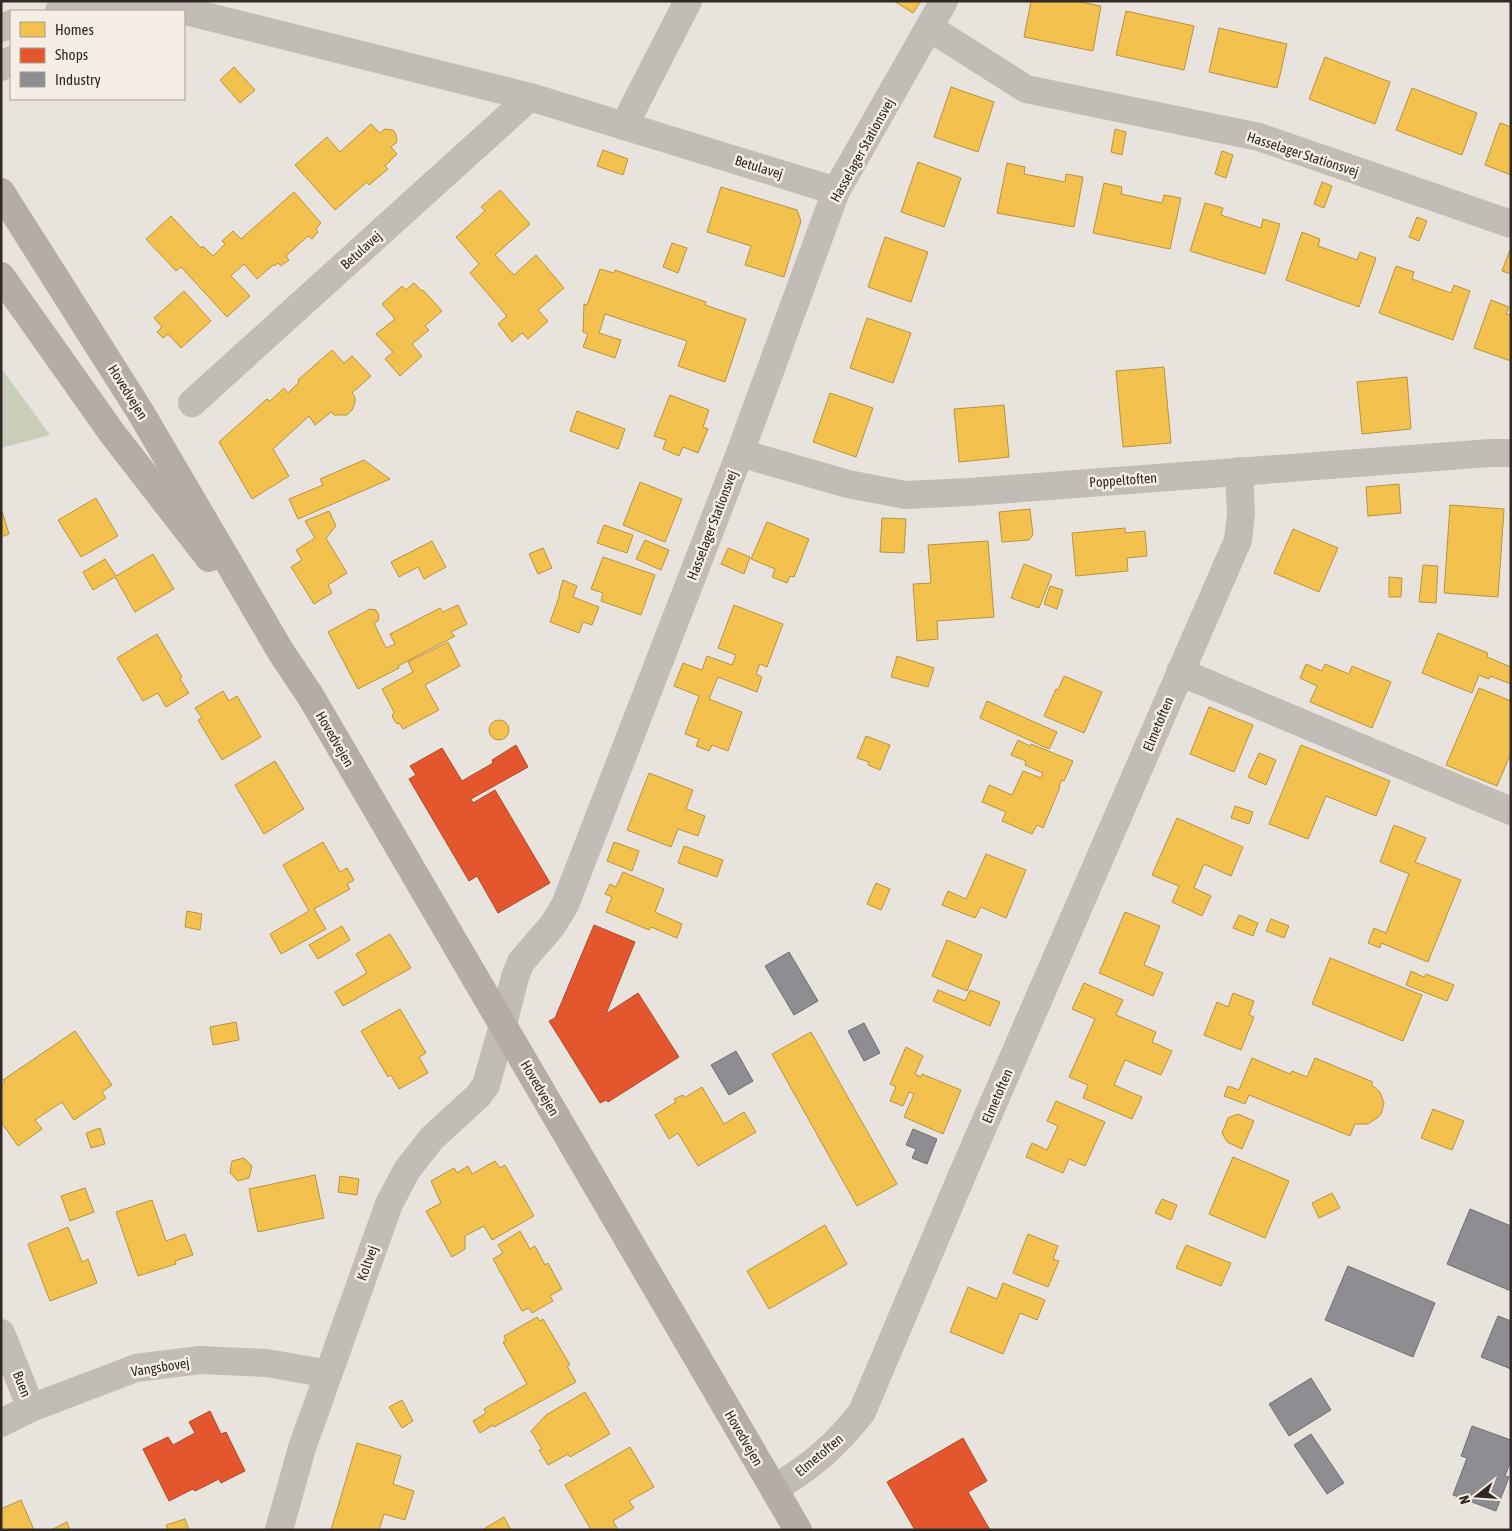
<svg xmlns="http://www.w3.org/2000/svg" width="1512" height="1531" viewBox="0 0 1512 1531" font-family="'Asap Condensed',sans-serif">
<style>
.green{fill:#cacdb8}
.homes{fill:#f2c14e;stroke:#b89342}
.shops{fill:#e4572e;stroke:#ae492c}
.industry{fill:#8d8d92;stroke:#716f72}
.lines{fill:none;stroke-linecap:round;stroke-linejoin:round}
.minor{stroke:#c2bcb6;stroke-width:28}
.tertiary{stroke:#c2bcb6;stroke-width:28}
.secondary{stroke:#b3aca7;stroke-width:28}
.labels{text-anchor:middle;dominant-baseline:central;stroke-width:5;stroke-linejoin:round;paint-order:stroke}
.street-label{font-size:14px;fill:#312926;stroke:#f6eee4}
</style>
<rect width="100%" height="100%" fill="#e9e3dd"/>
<path class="green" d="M 1,368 L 50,435 L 1,448 Z"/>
<g class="homes">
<path d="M 894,1 L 921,1 L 913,13 Z"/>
<path d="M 1031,1 L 1075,1 L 1101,6 L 1093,51 L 1024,37 Z"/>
<path d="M 1126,11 L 1194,26 L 1184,70 L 1116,55 Z"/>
<path d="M 1219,28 L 1287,44 L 1277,88 L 1209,72 Z"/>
<path d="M 1325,57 L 1390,82 L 1375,124 L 1309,99 Z"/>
<path d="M 234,67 L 255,90 L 240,103 L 220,80 Z"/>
<path d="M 951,87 L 994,102 L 978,152 L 934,137 Z"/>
<path d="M 1412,88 L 1477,113 L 1462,155 L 1396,130 Z"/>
<path d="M 1500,123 L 1511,127 L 1511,175 L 1485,165 Z"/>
<path d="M 371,124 L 380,133 L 385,129 L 393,130 L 396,134 L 397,142 L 391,147 L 397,154 L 385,166 L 388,169 L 369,185 L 367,182 L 335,210 L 295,165 L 327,137 L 340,152 Z"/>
<path d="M 1115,129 L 1126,132 L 1122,155 L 1111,152 Z"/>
<path d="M 603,150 L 628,159 L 623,175 L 597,166 Z"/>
<path d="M 1222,151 L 1233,155 L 1226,178 L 1215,174 Z"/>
<path d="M 918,162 L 961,178 L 944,227 L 901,212 Z"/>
<path d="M 1007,163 L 1025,167 L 1024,174 L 1065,182 L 1066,174 L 1083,177 L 1074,227 L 997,213 Z"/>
<path d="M 1322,182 L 1332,186 L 1324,208 L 1314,204 Z"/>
<path d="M 1104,183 L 1122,187 L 1121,194 L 1162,203 L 1164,195 L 1181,198 L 1170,249 L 1093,233 Z"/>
<path d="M 721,187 L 797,210 L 801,221 L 784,277 L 745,265 L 751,246 L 707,232 Z"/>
<path d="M 500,190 L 530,224 L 495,255 L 514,275 L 536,255 L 564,288 L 538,310 L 548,321 L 528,339 L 522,333 L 512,342 L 498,324 L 507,316 L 470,273 L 479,264 L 456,237 L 485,211 L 481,207 Z"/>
<path d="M 294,192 L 321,223 L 316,229 L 318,232 L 312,239 L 308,236 L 286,256 L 289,260 L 281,266 L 278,263 L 274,266 L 273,265 L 257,279 L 244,264 L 231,276 L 250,296 L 227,317 L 181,267 L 176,271 L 146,239 L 171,216 L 201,248 L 203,246 L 213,256 L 225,244 L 222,241 L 233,231 L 241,239 Z"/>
<path d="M 1205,203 L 1223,208 L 1221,215 L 1261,228 L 1263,219 L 1280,224 L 1265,274 L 1190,251 Z"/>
<path d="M 1417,217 L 1427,221 L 1419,241 L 1409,237 Z"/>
<path d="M 1302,232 L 1320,239 L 1318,246 L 1357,260 L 1360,252 L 1376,258 L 1359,307 L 1286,280 Z"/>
<path d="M 885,237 L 928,252 L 911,302 L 868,287 Z"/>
<path d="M 672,243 L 687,248 L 678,273 L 663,267 Z"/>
<path d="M 1510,250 L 1511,250 L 1511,274 L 1502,271 Z"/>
<path d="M 1396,266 L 1414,272 L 1412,279 L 1451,293 L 1454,285 L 1470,291 L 1453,340 L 1379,313 Z"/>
<path d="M 600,269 L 614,273 L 615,270 L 706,302 L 705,305 L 746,319 L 725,382 L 678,366 L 687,341 L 605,314 L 599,333 L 621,340 L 615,358 L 583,347 L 588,334 L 583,332 L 584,304 L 587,305 Z"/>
<path d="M 414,283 L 422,291 L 423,290 L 442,311 L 425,326 L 429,330 L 412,344 L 422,356 L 400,376 L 385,359 L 393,352 L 376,334 L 395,319 L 382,304 L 402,286 L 406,290 Z"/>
<path d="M 184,291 L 211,321 L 181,348 L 168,334 L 163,338 L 157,332 L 162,327 L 154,318 Z"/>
<path d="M 1491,300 L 1509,307 L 1506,314 L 1511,315 L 1511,361 L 1474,348 Z"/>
<path d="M 867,318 L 911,333 L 893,383 L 850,368 Z"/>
<path d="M 332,350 L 344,363 L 352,356 L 371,376 L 352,393 L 355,397 L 355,403 L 352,410 L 347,415 L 334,415 L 331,412 L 315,425 L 309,416 L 273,449 L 289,476 L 252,499 L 219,442 L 267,399 L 270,401 L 284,388 L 288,393 L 299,382 L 298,380 Z"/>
<path d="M 1164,367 L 1171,443 L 1123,447 L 1116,371 Z"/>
<path d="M 1407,377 L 1411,429 L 1362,434 L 1357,382 Z"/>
<path d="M 830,393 L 873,408 L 856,457 L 813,442 Z"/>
<path d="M 670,395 L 709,410 L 703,427 L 708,429 L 698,453 L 683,447 L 679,456 L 663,449 L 666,440 L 654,436 Z"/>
<path d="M 1004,405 L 1009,457 L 959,462 L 954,409 Z"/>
<path d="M 577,411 L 625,429 L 618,449 L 570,431 Z"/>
<path d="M 364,460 L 390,479 L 298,519 L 289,499 L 323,485 L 320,479 Z"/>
<path d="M 640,482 L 682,499 L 665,542 L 623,525 Z"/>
<path d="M 1399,484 L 1401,513 L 1368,516 L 1366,487 Z"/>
<path d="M 96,498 L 118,536 L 81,557 L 58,520 Z"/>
<path d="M 1450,505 L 1504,509 L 1498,597 L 1444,593 Z"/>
<path d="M 1,508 L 9,534 L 1,537 Z"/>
<path d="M 1030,509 L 1033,535 L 1029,540 L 1002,542 L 999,512 Z"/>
<path d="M 329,511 L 336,526 L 326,538 L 347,573 L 328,585 L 332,593 L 314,604 L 291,567 L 302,560 L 296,550 L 315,538 L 305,521 Z"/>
<path d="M 882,518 L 906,519 L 904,553 L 880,552 Z"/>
<path d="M 767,522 L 809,539 L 794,577 L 790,576 L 787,583 L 772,577 L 775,569 L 751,559 Z"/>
<path d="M 604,525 L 633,535 L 627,553 L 597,543 Z"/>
<path d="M 1125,528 L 1125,533 L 1145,531 L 1147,556 L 1127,558 L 1128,571 L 1076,576 L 1072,533 Z"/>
<path d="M 1293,529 L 1338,548 L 1319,592 L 1274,573 Z"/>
<path d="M 645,540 L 669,550 L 661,570 L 636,559 Z"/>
<path d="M 432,541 L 446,567 L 424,579 L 418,567 L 399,577 L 391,562 Z"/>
<path d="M 988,541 L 994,617 L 937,621 L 938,639 L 917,641 L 913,584 L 931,583 L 928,545 Z"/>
<path d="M 543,548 L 552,568 L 538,574 L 529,554 Z"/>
<path d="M 728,548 L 750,557 L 744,574 L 721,564 Z"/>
<path d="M 153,554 L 174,589 L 135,612 L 115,577 L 93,590 L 83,572 L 105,559 L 116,576 Z"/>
<path d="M 603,557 L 655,575 L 641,615 L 601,601 L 603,593 L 591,589 Z"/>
<path d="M 1024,564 L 1052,575 L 1039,608 L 1011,598 Z"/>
<path d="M 1423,565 L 1438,566 L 1436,603 L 1419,602 Z"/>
<path d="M 1389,577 L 1402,578 L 1401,597 L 1389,597 Z"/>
<path d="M 563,580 L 577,586 L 573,597 L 599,607 L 592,625 L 583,622 L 579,633 L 550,622 L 560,594 L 559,594 Z"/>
<path d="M 1050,586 L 1063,590 L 1057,609 L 1044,604 Z"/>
<path d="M 458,605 L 467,624 L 451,632 L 455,636 L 398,666 L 399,668 L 358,689 L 328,632 L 370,609 L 376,610 L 379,615 L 378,621 L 374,623 L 386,648 L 395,644 L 390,634 L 440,608 L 443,612 Z"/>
<path d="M 734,605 L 783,624 L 767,667 L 760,664 L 756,674 L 762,677 L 757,692 L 718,677 L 709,699 L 742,712 L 728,751 L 712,745 L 709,751 L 696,746 L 699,739 L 685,734 L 699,696 L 674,686 L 683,663 L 702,670 L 707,656 L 732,665 L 736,655 L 718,648 Z"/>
<path d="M 1438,633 L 1488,653 L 1487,657 L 1511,667 L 1511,684 L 1490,676 L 1489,679 L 1479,675 L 1472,693 L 1422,673 Z"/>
<path d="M 157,634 L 182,677 L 180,679 L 189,693 L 166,707 L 158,693 L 143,701 L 117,658 Z"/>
<path d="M 448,642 L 460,666 L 425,685 L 439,710 L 403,729 L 400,724 L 396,723 L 392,716 L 394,712 L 382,689 L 413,672 L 408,662 Z"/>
<path d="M 897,656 L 934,668 L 928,687 L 891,677 Z"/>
<path d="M 1306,664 L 1322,671 L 1325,664 L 1349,674 L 1352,666 L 1391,682 L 1372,728 L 1310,702 L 1317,686 L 1300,678 Z"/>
<path d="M 1064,676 L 1102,692 L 1084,733 L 1044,716 L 1056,689 L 1058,690 Z"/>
<path d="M 1479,688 L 1511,701 L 1511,753 L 1497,786 L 1446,765 Z"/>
<path d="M 223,691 L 229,701 L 237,696 L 261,737 L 222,760 L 198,720 L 202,718 L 195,708 Z"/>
<path d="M 987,701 L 1057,732 L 1049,749 L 980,718 Z"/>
<path d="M 1209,707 L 1253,725 L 1234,772 L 1190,754 Z"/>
<circle cx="499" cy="730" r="10"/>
<path d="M 866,736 L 890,745 L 880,770 L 868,765 L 869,762 L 857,758 Z"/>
<path d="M 1018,740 L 1030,746 L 1031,744 L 1073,761 L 1064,781 L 1062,780 L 1059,786 L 1060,787 L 1043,828 L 1037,825 L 1032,834 L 1002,821 L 1006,812 L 982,802 L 989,785 L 1012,795 L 1023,771 L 1041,778 L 1043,773 L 1025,765 L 1026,761 L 1011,755 Z"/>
<path d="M 1301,745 L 1390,781 L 1376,816 L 1326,796 L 1308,839 L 1269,824 Z"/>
<path d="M 1259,753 L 1276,760 L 1266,785 L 1248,777 Z"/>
<path d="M 275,761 L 304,809 L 264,834 L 235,785 Z"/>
<path d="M 649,773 L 693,790 L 686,809 L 705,816 L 698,836 L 678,829 L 671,847 L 627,830 Z"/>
<path d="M 1235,806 L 1253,812 L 1249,824 L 1231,818 Z"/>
<path d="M 1177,818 L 1243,847 L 1231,876 L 1204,864 L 1194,888 L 1211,896 L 1202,916 L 1172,902 L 1179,886 L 1152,875 Z"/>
<path d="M 1394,825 L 1426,838 L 1415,862 L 1461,880 L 1428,962 L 1381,943 L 1380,948 L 1368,943 L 1374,928 L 1386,933 L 1409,874 L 1380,862 Z"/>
<path d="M 323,842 L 340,872 L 347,868 L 354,880 L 347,884 L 350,889 L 314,909 L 326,929 L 281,954 L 270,934 L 309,911 L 283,865 Z"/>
<path d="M 614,842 L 639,851 L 632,871 L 607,861 Z"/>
<path d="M 684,846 L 723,860 L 717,877 L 678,863 Z"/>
<path d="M 986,854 L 1026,870 L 1006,918 L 981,907 L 975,918 L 942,905 L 948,891 L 966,899 Z"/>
<path d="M 623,872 L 664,889 L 655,912 L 682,924 L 677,938 L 651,927 L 649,930 L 606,912 L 612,897 L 605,894 L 610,884 L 616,887 Z"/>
<path d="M 876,883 L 890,889 L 881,910 L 867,904 Z"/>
<path d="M 187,911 L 202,914 L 200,930 L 185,927 Z"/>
<path d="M 1125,912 L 1160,926 L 1144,965 L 1163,973 L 1153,996 L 1099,973 Z"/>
<path d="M 1239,915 L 1258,923 L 1253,936 L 1233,928 Z"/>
<path d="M 1271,919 L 1289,926 L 1284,938 L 1266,931 Z"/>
<path d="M 342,926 L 350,940 L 318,959 L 309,945 Z"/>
<path d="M 390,934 L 411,968 L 343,1006 L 335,992 L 367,973 L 356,954 Z"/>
<path d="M 947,940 L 982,955 L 967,991 L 932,976 Z"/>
<path d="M 1330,958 L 1422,995 L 1403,1041 L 1312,1004 Z"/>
<path d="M 1411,971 L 1424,977 L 1426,974 L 1454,985 L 1447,1001 L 1406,985 Z"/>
<path d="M 1084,983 L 1123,1000 L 1116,1015 L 1156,1032 L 1152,1042 L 1172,1051 L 1161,1075 L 1125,1060 L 1114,1085 L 1142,1097 L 1132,1119 L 1083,1098 L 1088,1085 L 1069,1077 L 1095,1019 L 1072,1009 Z"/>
<path d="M 938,990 L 965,1001 L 970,990 L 1000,1002 L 990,1026 L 933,1001 Z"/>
<path d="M 1233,993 L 1254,1001 L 1249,1015 L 1254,1017 L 1241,1050 L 1204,1035 L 1217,1002 L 1228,1007 Z"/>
<path d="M 400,1009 L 426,1053 L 419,1057 L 428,1073 L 399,1089 L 391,1075 L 388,1077 L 361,1031 Z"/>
<path d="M 236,1022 L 239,1040 L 213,1045 L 210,1027 Z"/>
<path d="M 75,1031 L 112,1085 L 102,1092 L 106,1098 L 74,1120 L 62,1102 L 35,1120 L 42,1129 L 18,1146 L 1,1122 L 1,1085 L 5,1082 L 3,1080 Z"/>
<path d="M 811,1032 L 897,1184 L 857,1206 L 772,1054 Z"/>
<path d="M 906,1047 L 923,1056 L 915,1074 L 921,1077 L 922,1074 L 961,1090 L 943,1134 L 904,1117 L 914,1094 L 909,1092 L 903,1106 L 890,1101 L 896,1087 L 890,1084 Z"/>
<path d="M 1252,1058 L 1290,1074 L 1292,1071 L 1307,1077 L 1315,1058 L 1373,1082 L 1371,1084 L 1380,1092 L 1384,1103 L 1381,1114 L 1377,1118 L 1368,1124 L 1355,1124 L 1350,1136 L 1249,1095 L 1245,1104 L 1224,1096 L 1228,1086 L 1239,1090 Z"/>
<path d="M 702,1087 L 724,1124 L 744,1112 L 756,1132 L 698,1166 L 678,1133 L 669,1139 L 655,1115 L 676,1102 L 674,1099 L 683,1095 L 684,1098 Z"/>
<path d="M 1056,1101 L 1105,1122 L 1085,1166 L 1069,1159 L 1063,1173 L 1026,1157 L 1032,1143 L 1047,1150 L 1058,1126 L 1047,1121 Z"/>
<path d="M 1433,1109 L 1464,1121 L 1452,1150 L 1421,1138 Z"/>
<path d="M 1238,1114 L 1254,1121 L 1242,1149 L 1227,1142 L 1222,1133 L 1228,1118 Z"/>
<path d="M 100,1128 L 105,1144 L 91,1148 L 86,1133 Z"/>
<path d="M 1233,1157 L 1289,1181 L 1265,1238 L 1209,1214 Z"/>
<path d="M 244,1158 L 252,1166 L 249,1178 L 238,1181 L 230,1173 L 232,1161 Z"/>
<path d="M 495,1161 L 500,1168 L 505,1165 L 534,1216 L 492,1240 L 484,1226 L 465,1236 L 465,1249 L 452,1257 L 426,1211 L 441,1203 L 431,1181 L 454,1168 L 457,1173 L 468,1166 L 472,1174 Z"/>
<path d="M 315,1175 L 324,1218 L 258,1232 L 249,1189 Z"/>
<path d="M 340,1176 L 359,1179 L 357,1195 L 338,1192 Z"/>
<path d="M 85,1188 L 94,1212 L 70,1221 L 61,1196 Z"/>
<path d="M 1332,1193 L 1340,1208 L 1319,1218 L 1312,1203 Z"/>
<path d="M 1162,1199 L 1177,1205 L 1171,1220 L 1155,1213 Z"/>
<path d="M 152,1200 L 166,1241 L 185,1234 L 193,1255 L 175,1261 L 176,1264 L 138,1276 L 116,1212 Z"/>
<path d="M 825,1225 L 847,1264 L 769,1309 L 747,1271 Z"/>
<path d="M 68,1227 L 82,1262 L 88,1259 L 97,1283 L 50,1301 L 28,1244 Z"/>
<path d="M 520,1231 L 530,1249 L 535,1246 L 545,1265 L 548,1263 L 562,1289 L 550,1296 L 553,1301 L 532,1313 L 529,1308 L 522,1311 L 493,1259 L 503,1253 L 498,1245 Z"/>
<path d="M 1028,1234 L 1058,1246 L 1053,1259 L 1059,1261 L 1048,1287 L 1013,1273 Z"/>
<path d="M 1186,1245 L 1231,1263 L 1221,1286 L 1176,1268 Z"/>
<path d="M 1003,1283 L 1045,1300 L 1037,1320 L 1020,1313 L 1003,1354 L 950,1332 L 968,1287 L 997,1299 Z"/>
<path d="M 537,1317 L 540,1321 L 543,1319 L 570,1365 L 567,1366 L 576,1382 L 494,1427 L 493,1425 L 480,1433 L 473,1421 L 486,1413 L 484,1409 L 527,1384 L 503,1342 L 506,1341 L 504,1336 Z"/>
<path d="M 585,1392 L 610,1434 L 570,1457 L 568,1454 L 548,1465 L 539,1450 L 542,1449 L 531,1431 L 546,1415 Z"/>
<path d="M 402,1400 L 413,1421 L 402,1428 L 389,1407 Z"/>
<path d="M 357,1443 L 401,1456 L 393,1484 L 414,1491 L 405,1520 L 384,1514 L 379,1530 L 331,1530 Z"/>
<path d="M 630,1447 L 654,1487 L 629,1501 L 634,1508 L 613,1521 L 618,1530 L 591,1530 L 565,1485 Z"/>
<path d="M 21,1500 L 34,1530 L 1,1530 L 1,1509 Z"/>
<path d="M 504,1517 L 511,1530 L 482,1530 Z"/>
<path d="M 185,1519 L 189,1530 L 168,1530 L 166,1525 Z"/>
<path d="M 67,1522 L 70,1530 L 51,1530 Z"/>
</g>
<g class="shops">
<path d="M 516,745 L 528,767 L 471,799 L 473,803 L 495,790 L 550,883 L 498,913 L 477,876 L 469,881 L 409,779 L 416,775 L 410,766 L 442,748 L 462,781 L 493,763 L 492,760 Z"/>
<path d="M 594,925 L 635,942 L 606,1014 L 638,993 L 679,1057 L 608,1102 L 606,1100 L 600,1103 L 549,1021 L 555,1018 Z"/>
<path d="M 210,1411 L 221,1434 L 226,1432 L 245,1471 L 221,1483 L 219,1479 L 195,1491 L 193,1489 L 169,1501 L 143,1449 L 168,1437 L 173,1445 L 195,1433 L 189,1422 Z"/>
<path d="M 963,1438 L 987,1481 L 968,1492 L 990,1530 L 915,1530 L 887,1482 Z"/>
</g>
<g class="industry">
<path d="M 789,952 L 818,1001 L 794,1015 L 765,966 Z"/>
<path d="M 864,1023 L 880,1053 L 864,1061 L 848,1031 Z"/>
<path d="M 736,1051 L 753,1081 L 729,1095 L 711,1065 Z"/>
<path d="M 913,1129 L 937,1139 L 927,1164 L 912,1158 L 916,1149 L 906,1145 Z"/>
<path d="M 1470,1209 L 1511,1226 L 1511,1291 L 1447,1264 Z"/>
<path d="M 1348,1266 L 1435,1303 L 1413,1357 L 1325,1320 Z"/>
<path d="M 1498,1316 L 1511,1321 L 1511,1369 L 1481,1357 Z"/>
<path d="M 1311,1378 L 1331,1410 L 1289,1436 L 1269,1404 Z"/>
<path d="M 1472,1426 L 1511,1440 L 1511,1460 L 1505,1476 L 1509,1477 L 1496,1511 L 1453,1495 L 1467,1458 L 1461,1456 Z"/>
<path d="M 1311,1434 L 1344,1483 L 1327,1494 L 1294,1445 Z"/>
</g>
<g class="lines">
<g class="minor">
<path d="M 59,11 L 89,11 L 132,5 L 161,5 L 530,97 L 836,191"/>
<path d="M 1,28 L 11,24"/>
<path d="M 930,28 L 1026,89 L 1259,137 L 1511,224"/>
<path d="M 1,67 L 11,60"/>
<path d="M 624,126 L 688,1"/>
<path d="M 192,403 L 530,97"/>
<path d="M 740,453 L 848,484 L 905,495 L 969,492 L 1491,453 L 1511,453"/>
<path d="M 1180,672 L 1511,811"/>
<path d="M 503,1025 L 515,977 L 521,962 L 552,926 L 565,905 L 740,453 L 836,191 L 944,1"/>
<path d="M 1,1333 L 31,1408"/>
<path d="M 774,1489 C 811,1466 835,1447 862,1412 L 960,1180 L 1238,540 L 1241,513 L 1239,471"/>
</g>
<g class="tertiary">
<path d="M 1,1423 L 31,1408 L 136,1368 L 200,1360 L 267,1363 L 328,1374"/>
<path d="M 279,1530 L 302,1448 L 389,1204 L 407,1170 L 432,1138 L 478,1096 L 486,1085 L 503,1025"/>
</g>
<g class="secondary">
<path d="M 1,192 L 141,413 L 281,652 L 311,697 L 798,1530"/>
<path d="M 1,276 L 112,433 L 209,558"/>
</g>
</g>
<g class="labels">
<g class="street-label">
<text transform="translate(862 150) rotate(-61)">Hasselager Stationsvej</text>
<text transform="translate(1303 154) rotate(18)">Hasselager Stationsvej</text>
<text transform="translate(759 167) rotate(17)">Betulavej</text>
<text transform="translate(361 250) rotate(-42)">Betulavej</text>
<text transform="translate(128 392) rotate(58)">Hovedvejen</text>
<text transform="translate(1123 480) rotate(-4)">Poppeltoften</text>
<text transform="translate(712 525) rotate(-69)">Hasselager Stationsvej</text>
<text transform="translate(1158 724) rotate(-67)">Elmetoften</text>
<text transform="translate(335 739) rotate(60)">Hovedvejen</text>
<text transform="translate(540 1088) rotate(60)">Hovedvejen</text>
<text transform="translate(997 1096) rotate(-67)">Elmetoften</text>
<text transform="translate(367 1263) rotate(-70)">Koltvej</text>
<text transform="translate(160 1367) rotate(-9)">Vangsbovej</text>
<text transform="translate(22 1384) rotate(68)">Buen</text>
<text transform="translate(744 1438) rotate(60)">Hovedvejen</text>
<text transform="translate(819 1455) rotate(-40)">Elmetoften</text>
</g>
</g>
<rect width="1512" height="1531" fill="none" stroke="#312926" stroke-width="5"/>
<rect x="10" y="10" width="175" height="90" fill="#f6eee4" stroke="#a79f98"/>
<rect x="20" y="22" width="25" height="15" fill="#f2c14e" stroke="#a79f98"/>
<text x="55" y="35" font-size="15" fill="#312926">Homes</text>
<rect x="20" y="48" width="25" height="15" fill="#e4572e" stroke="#a79f98"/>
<text x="55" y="60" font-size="15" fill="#312926">Shops</text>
<rect x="20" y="72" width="25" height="15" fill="#8d8d92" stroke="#a79f98"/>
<text x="55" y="85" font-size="15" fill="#312926">Industry</text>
<g transform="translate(1477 1496) rotate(253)" stroke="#f6eee4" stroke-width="4" paint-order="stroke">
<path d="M0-4L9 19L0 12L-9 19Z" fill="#312926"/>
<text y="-8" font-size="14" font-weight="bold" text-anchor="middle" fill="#312926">N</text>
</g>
</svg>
